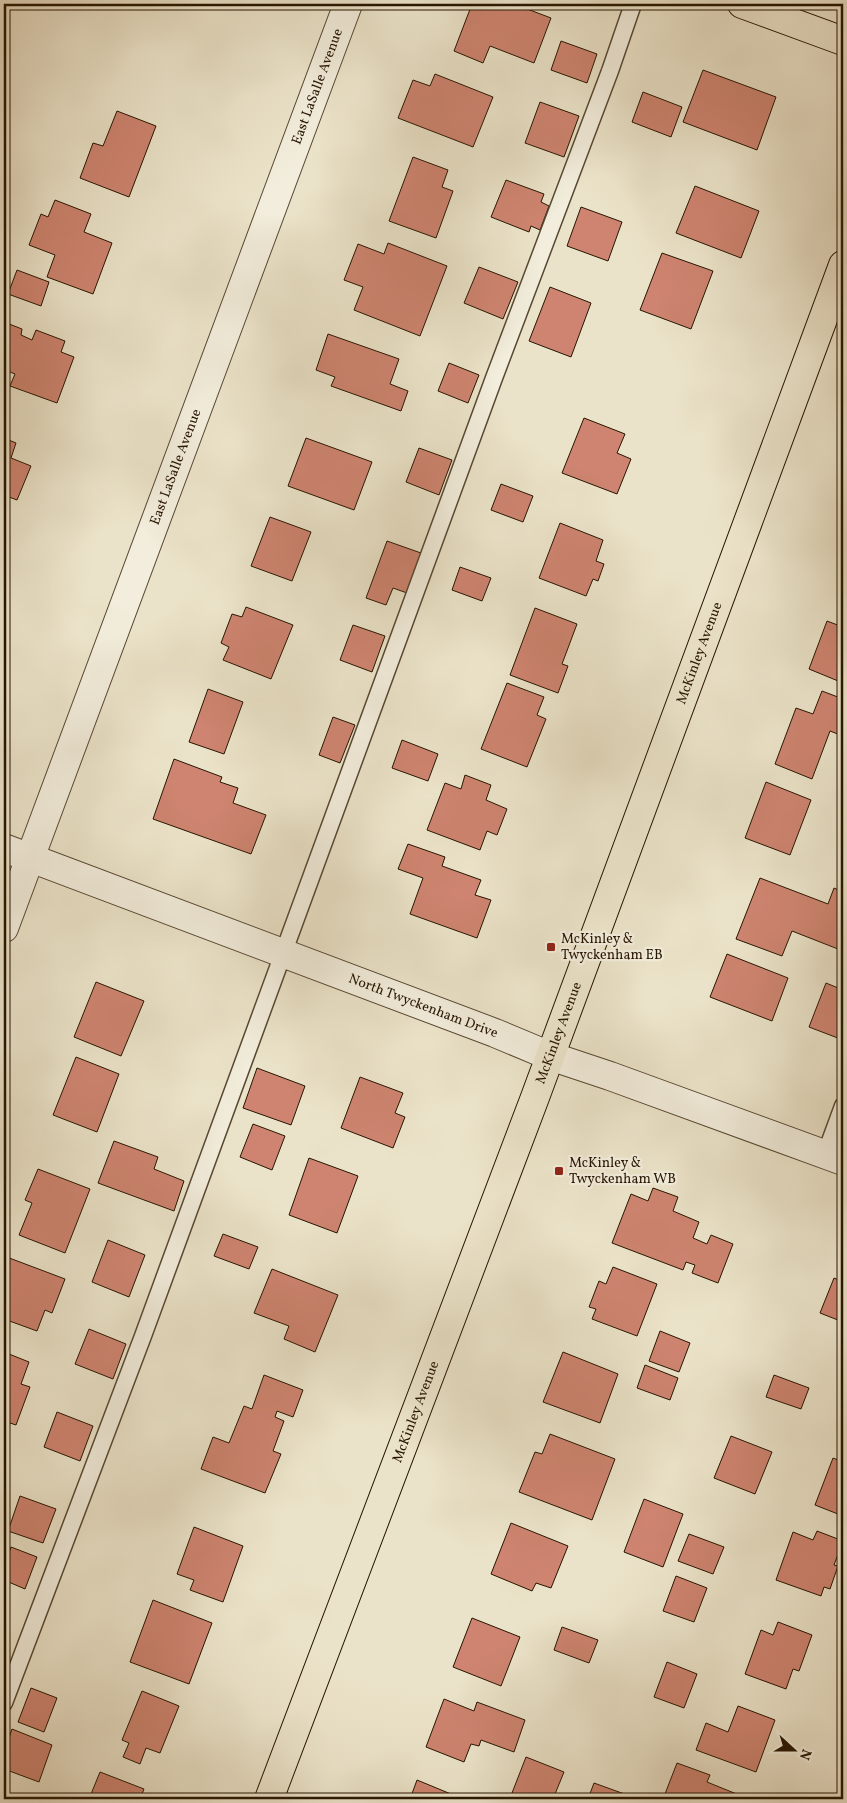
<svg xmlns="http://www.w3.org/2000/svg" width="847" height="1803" viewBox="0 0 847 1803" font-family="Vollkorn,serif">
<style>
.building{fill:#ce8470;stroke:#261500}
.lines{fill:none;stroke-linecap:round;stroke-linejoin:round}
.service-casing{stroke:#574832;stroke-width:19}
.minor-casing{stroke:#574832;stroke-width:30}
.tertiary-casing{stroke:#574832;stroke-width:30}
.primary-casing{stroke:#261500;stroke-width:30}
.service{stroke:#f2eddc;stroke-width:16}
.minor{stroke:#f2eddc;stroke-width:28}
.tertiary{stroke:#f2eddc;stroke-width:28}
.primary{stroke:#ebe3c9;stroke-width:28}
.poi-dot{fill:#8f2418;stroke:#f2eddc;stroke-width:2}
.labels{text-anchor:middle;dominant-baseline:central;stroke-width:4.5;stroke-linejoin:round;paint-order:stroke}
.street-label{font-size:14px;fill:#261500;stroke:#f2eddc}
.poi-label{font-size:14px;fill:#261500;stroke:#f2eddc;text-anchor:start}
</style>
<rect width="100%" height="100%" fill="#ebe3c9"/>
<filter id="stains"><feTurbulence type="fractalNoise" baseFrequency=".004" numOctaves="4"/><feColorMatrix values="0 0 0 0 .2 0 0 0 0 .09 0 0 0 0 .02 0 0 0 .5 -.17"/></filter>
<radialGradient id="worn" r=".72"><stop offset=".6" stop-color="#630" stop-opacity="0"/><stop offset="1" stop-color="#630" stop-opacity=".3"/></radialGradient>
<g class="building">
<path d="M 472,4 L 514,4 L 551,18 L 534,63 L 490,46 L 483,63 L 454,51 Z"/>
<path d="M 561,41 L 597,54 L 587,83 L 551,70 Z"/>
<path d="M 703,70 L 776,97 L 757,150 L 683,122 Z"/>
<path d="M 435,74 L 493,97 L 473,147 L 398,118 L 413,80 L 430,86 Z"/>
<path d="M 643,92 L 682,107 L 671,137 L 632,122 Z"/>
<path d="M 540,102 L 579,116 L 564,157 L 525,143 Z"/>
<path d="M 117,111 L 156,126 L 129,197 L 80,178 L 93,143 L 103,146 Z"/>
<path d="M 413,157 L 448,170 L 442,187 L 453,191 L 436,238 L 389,221 Z"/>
<path d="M 506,180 L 544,194 L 541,202 L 549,206 L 540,230 L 531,226 L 529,232 L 491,217 Z"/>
<path d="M 695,186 L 759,211 L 741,258 L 676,233 Z"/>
<path d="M 55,200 L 91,214 L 84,232 L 112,243 L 93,294 L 47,277 L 55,255 L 29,245 L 41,214 L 48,217 Z"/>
<path d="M 581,207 L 622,222 L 608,261 L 567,246 Z"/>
<path d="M 388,243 L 447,266 L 420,336 L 354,310 L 363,287 L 344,280 L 358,244 L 384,254 Z"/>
<path d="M 662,253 L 713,271 L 691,329 L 640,310 Z"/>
<path d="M 479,267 L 518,282 L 503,319 L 464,303 Z"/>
<path d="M 17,270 L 49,282 L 41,306 L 8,294 Z"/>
<path d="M 550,287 L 591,303 L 571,357 L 529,341 Z"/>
<path d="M 4,322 L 22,329 L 21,335 L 32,340 L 36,330 L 65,341 L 61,352 L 74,357 L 57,403 L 10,386 L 15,374 L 5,370 L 7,363 L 4,361 Z"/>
<path d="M 328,334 L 399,359 L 390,384 L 408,391 L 401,411 L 331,386 L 335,377 L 316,370 Z"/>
<path d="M 449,363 L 479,375 L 468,403 L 438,391 Z"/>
<path d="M 584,418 L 625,434 L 617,453 L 631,459 L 617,494 L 562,473 Z"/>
<path d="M 4,438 L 16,443 L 11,458 L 31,466 L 17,500 L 9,497 L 4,510 Z"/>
<path d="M 306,438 L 372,462 L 354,510 L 288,486 Z"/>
<path d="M 419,448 L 452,460 L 439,495 L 406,482 Z"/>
<path d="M 501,484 L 533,496 L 523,522 L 491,510 Z"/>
<path d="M 270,517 L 311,532 L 292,581 L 251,566 Z"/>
<path d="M 560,523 L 603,540 L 596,561 L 604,564 L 598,581 L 593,579 L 586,596 L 539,578 Z"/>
<path d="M 387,541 L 421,553 L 407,593 L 393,588 L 386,605 L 366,598 Z"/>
<path d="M 460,567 L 491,578 L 482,601 L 452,590 Z"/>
<path d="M 246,607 L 293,625 L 271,679 L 223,660 L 229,647 L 221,643 L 232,614 L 242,617 Z"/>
<path d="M 535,608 L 577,624 L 562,664 L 568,666 L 558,693 L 510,675 Z"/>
<path d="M 827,621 L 843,627 L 843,683 L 809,669 Z"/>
<path d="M 353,625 L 385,636 L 372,672 L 340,660 Z"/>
<path d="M 507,683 L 544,697 L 537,715 L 546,719 L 527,767 L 481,749 Z"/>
<path d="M 208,689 L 243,702 L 224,754 L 189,742 Z"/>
<path d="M 822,691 L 843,699 L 843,736 L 830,731 L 812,779 L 775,764 L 796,708 L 813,714 Z"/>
<path d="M 333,717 L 355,725 L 340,763 L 319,755 Z"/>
<path d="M 402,740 L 438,754 L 428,781 L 392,768 Z"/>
<path d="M 174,759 L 222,777 L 220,782 L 238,788 L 233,803 L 266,815 L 251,854 L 153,819 Z"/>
<path d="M 465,775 L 491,785 L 486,800 L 507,809 L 497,835 L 487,831 L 480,850 L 427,830 L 445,783 L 461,789 Z"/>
<path d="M 766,782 L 811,800 L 790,855 L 745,838 Z"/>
<path d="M 408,844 L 445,857 L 442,866 L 481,880 L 475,895 L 491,900 L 477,938 L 410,914 L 423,878 L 398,869 Z"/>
<path d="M 760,878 L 828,904 L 834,888 L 843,892 L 843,951 L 792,931 L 782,956 L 736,939 Z"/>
<path d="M 727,954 L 788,978 L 772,1021 L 710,997 Z"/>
<path d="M 96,982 L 144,1001 L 121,1056 L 74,1037 Z"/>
<path d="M 826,983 L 843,990 L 843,1040 L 809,1027 Z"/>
<path d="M 76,1057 L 119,1074 L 97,1132 L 53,1115 Z"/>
<path d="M 257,1068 L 305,1086 L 291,1125 L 243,1108 Z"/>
<path d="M 360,1077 L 403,1093 L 395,1113 L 405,1117 L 393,1148 L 341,1128 Z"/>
<path d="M 253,1124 L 285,1136 L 272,1170 L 240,1157 Z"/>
<path d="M 114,1141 L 158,1157 L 154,1169 L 184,1181 L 174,1211 L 98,1183 Z"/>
<path d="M 309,1158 L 358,1176 L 337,1233 L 289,1215 Z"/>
<path d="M 38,1169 L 90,1189 L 65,1253 L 19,1235 L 32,1203 L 25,1200 Z"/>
<path d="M 653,1188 L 678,1197 L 673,1211 L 699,1222 L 693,1238 L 707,1244 L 711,1235 L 733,1244 L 718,1283 L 692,1273 L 695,1265 L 686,1262 L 683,1270 L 612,1243 L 631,1194 L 648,1201 Z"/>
<path d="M 223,1234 L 258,1247 L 249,1269 L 214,1256 Z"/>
<path d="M 108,1240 L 145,1255 L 129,1297 L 92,1282 Z"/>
<path d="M 4,1256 L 65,1279 L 52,1313 L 45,1310 L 37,1331 L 4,1319 Z"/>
<path d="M 613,1267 L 657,1284 L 637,1336 L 592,1319 L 596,1309 L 589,1307 L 599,1281 L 606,1284 Z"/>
<path d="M 272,1269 L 338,1295 L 315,1352 L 284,1339 L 289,1326 L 254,1313 Z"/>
<path d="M 834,1278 L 843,1282 L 843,1322 L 820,1313 Z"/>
<path d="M 89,1329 L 126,1344 L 113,1379 L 75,1364 Z"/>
<path d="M 660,1331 L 690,1343 L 679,1372 L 649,1361 Z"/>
<path d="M 4,1352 L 29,1362 L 21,1384 L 30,1387 L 16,1425 L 4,1421 Z"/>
<path d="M 563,1352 L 618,1374 L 600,1423 L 543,1402 Z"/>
<path d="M 645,1365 L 678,1378 L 670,1400 L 637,1388 Z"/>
<path d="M 264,1375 L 303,1390 L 293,1417 L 277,1411 L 275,1417 L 284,1421 L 273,1451 L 281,1454 L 265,1493 L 201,1469 L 213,1437 L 229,1443 L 244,1406 L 252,1409 Z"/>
<path d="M 774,1375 L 809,1388 L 801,1409 L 766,1397 Z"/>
<path d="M 57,1412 L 93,1426 L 80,1461 L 44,1447 Z"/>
<path d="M 550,1434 L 615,1459 L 592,1520 L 519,1492 L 535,1452 L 542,1454 Z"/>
<path d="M 731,1436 L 772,1452 L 755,1494 L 714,1478 Z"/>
<path d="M 833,1458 L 843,1462 L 843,1516 L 815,1505 Z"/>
<path d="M 20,1496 L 56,1509 L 43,1543 L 8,1531 Z"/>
<path d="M 644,1499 L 683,1514 L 663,1567 L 624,1552 Z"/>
<path d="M 511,1523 L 568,1546 L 551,1588 L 536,1583 L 532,1591 L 491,1574 Z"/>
<path d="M 194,1527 L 243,1546 L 223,1602 L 190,1590 L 194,1580 L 177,1574 Z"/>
<path d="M 817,1531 L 843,1541 L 834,1565 L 838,1566 L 830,1589 L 824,1587 L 821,1596 L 776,1580 L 793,1532 L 813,1540 Z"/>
<path d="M 689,1534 L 724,1547 L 713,1574 L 678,1561 Z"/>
<path d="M 11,1547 L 37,1557 L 25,1589 L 4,1580 L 4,1566 Z"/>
<path d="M 676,1576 L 707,1588 L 694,1622 L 663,1611 Z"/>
<path d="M 153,1600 L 212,1623 L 189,1684 L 130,1662 Z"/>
<path d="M 472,1618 L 520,1637 L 501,1686 L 453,1667 Z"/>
<path d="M 778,1622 L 812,1635 L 799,1671 L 793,1669 L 786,1689 L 745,1674 L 761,1630 L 773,1635 Z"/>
<path d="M 562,1627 L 598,1640 L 589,1663 L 554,1650 Z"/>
<path d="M 667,1662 L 697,1674 L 684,1708 L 654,1697 Z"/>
<path d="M 31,1688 L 57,1698 L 44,1732 L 18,1722 Z"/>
<path d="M 142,1691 L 179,1706 L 160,1753 L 146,1748 L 140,1764 L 123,1757 L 129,1743 L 122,1740 Z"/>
<path d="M 444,1699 L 474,1711 L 477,1702 L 525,1720 L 514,1752 L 481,1740 L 479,1746 L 471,1744 L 464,1762 L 426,1747 Z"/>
<path d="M 738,1706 L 775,1720 L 756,1772 L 696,1750 L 706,1723 L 728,1732 Z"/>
<path d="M 12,1729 L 52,1745 L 39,1782 L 4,1769 L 4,1752 Z"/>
<path d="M 526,1757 L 564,1772 L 553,1799 L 527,1799 L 512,1793 Z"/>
<path d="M 677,1763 L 710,1775 L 707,1782 L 749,1799 L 663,1799 Z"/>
<path d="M 100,1772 L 144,1789 L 140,1799 L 89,1799 Z"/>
<path d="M 417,1780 L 463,1799 L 410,1799 Z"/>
<path d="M 594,1783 L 630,1796 L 628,1799 L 588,1799 Z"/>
</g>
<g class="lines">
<defs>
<g id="service">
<path d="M 825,1155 L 843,1106"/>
<path d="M 4,1703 L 143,1336 L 494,378 L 610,71 L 633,4"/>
</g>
<g id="minor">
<path id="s1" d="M 4,928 L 348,4"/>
</g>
<g id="tertiary">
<path id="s2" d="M 4,848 L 495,1033 L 550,1056 L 610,1076 L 843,1161"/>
</g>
<g id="primary">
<path d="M 742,4 L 843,41"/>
<path id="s3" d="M 269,1799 L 534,1100 L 843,265"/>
</g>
</defs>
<use href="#service" class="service-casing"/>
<use href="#minor" class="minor-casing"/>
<use href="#tertiary" class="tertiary-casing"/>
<use href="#primary" class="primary-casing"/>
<use href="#service" class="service"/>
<use href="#minor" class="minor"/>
<use href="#tertiary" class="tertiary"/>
<use href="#primary" class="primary"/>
</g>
<g class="poi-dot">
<rect x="546" y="942" width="10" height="10" rx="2.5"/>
<rect x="554" y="1166" width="10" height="10" rx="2.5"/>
</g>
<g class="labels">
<g class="street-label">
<text stroke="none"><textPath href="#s1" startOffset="898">East LaSalle Avenue</textPath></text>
<text stroke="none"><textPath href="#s1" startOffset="492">East LaSalle Avenue</textPath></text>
<text stroke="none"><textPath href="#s3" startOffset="1224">McKinley Avenue</textPath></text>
<text stroke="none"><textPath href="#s2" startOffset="448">North Twyckenham Drive</textPath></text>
<text stroke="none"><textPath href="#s3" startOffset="819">McKinley Avenue</textPath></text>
<text stroke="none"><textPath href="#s3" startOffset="414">McKinley Avenue</textPath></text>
</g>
<g class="poi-label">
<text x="561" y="939">McKinley &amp;<tspan x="561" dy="16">Twyckenham EB</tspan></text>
<text x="569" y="1163">McKinley &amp;<tspan x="569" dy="16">Twyckenham WB</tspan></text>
</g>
</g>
<rect width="847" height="1803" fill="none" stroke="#ebe3c9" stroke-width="20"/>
<rect x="5" y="5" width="837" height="1793" fill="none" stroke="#261500" stroke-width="2.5"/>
<rect x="10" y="10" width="827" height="1783" fill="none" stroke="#261500"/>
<g transform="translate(794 1750) rotate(111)" stroke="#f2eddc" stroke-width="4" paint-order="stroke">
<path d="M0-4L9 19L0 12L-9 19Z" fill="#261500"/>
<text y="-8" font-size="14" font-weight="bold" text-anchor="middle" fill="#261500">N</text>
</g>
<rect width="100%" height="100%" filter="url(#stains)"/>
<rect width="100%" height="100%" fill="url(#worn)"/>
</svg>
